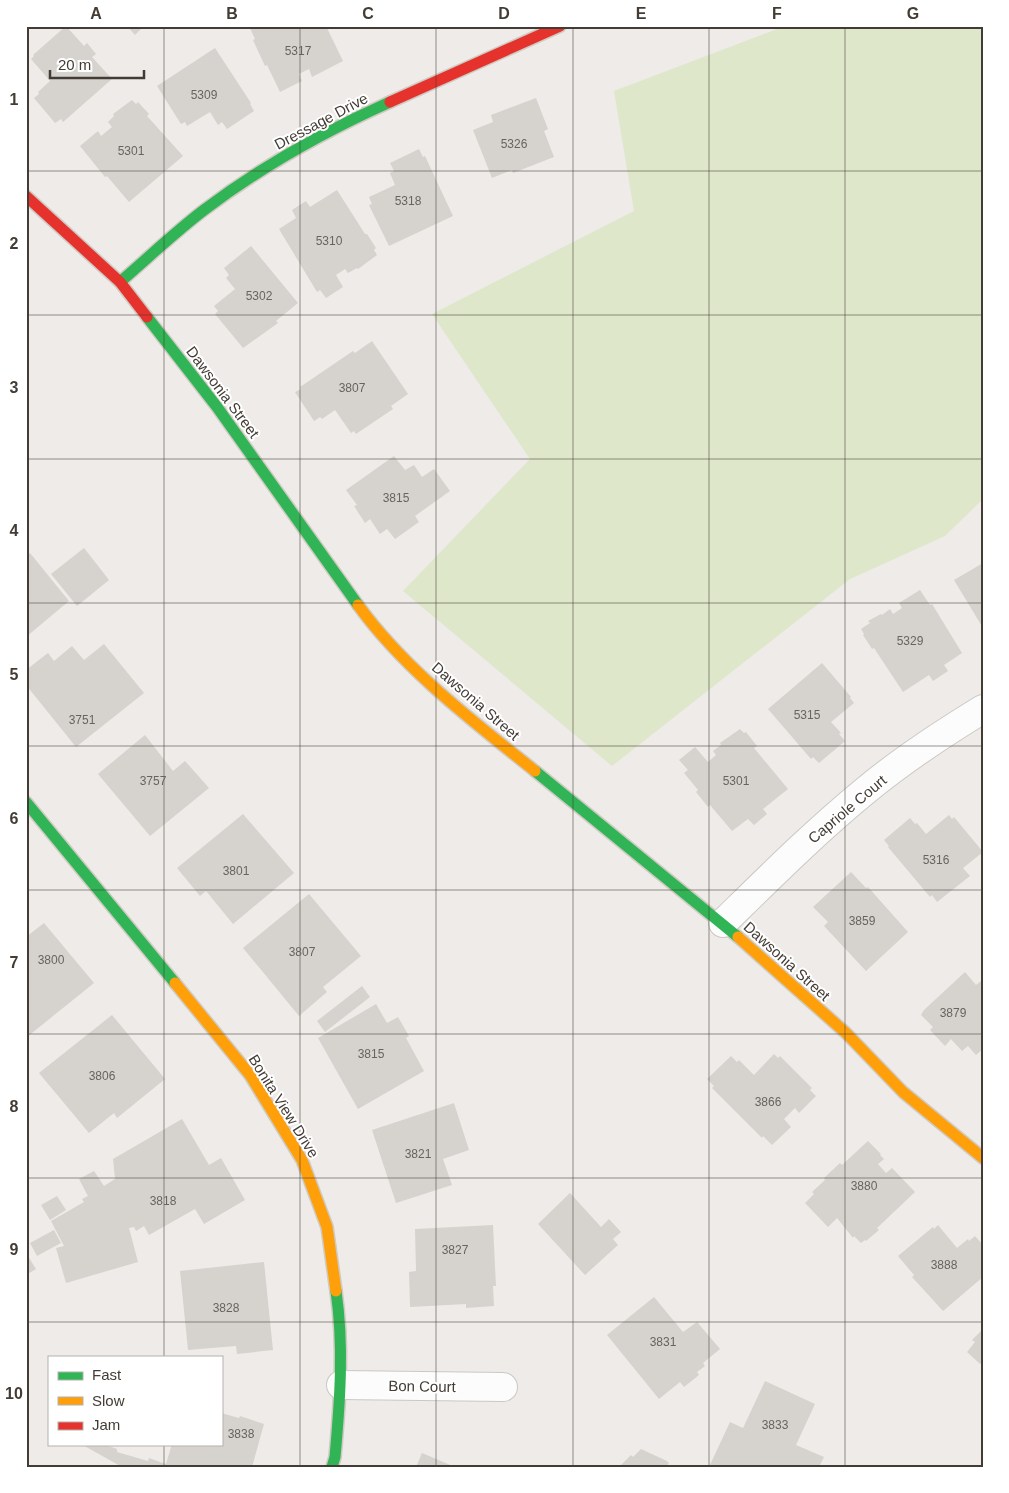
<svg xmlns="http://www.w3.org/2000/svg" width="1009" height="1493" viewBox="0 0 1009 1493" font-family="Helvetica,sans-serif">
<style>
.green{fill:#dee7ca}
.building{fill:#d6d3cf}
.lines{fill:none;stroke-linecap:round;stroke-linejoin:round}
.street-casing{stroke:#cbc8c4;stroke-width:30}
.fast-casing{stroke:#cfcac2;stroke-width:14}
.slow-casing{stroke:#cfcac2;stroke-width:14}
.jam-casing{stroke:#cfcac2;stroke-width:14}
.street{stroke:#fcfcfc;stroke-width:28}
.fast{stroke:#30b455;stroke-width:11}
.slow{stroke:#ff9f0a;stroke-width:11}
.jam{stroke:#e5322d;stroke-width:11}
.grid{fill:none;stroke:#433c35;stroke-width:1;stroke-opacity:0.55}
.labels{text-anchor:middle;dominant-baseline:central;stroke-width:4;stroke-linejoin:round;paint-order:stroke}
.number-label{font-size:12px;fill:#69635d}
.street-label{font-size:15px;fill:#433c35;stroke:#fff}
.neatline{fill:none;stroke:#433c35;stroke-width:2}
.grid-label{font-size:16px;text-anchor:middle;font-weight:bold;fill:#433c35}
</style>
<rect width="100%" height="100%" fill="#eeebe8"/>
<path class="green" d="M 785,26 L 983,26 L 983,499 L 945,536 L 850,579 L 612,766 L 403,591 L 530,459 L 432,314 L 634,211 L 614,91 Z"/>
<g class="building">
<path d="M 66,26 L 84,46 L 87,43 L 96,54 L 92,57 L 112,79 L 63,122 L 61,119 L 55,123 L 34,98 L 39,94 L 38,92 L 50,81 L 31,59 L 34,56 L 33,55 Z"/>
<path d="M 127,26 L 144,26 L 135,35 Z"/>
<path d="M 249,26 L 326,26 L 343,61 L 312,77 L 309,69 L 299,74 L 302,81 L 280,92 L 267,65 L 265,66 L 253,40 L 255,39 Z"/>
<path d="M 215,48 L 251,103 L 250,104 L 254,111 L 227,129 L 222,122 L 218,125 L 210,112 L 187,126 L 185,122 L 181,124 L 157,86 Z"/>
<path d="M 536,98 L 548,129 L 544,131 L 554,157 L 513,173 L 512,170 L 492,178 L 473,130 L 493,122 L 491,115 Z"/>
<path d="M 132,100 L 136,104 L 138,102 L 149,114 L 147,116 L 183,156 L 129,202 L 107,176 L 105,177 L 80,146 L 98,131 L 101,136 L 112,127 L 108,122 L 114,116 L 113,114 Z"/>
<path d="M 419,149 L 423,157 L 425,156 L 453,216 L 389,246 L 369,205 L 372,204 L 369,197 L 395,185 L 390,173 L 394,171 L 390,163 Z"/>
<path d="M 337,190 L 365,234 L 367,234 L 376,248 L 374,250 L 377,255 L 358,269 L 357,268 L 348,273 L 345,269 L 336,275 L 343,287 L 326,298 L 320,290 L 317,292 L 279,229 L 296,218 L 292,210 L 306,201 L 310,207 Z"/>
<path d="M 251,246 L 298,303 L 276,321 L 278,323 L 243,348 L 215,314 L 218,311 L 214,306 L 235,289 L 226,278 L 229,275 L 224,268 Z"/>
<path d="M 372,341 L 408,394 L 391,406 L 393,409 L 356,434 L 354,431 L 351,433 L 335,410 L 322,419 L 320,417 L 314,421 L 295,392 L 301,389 L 300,387 L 353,351 L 355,353 Z"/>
<path d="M 394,456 L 405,470 L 414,465 L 422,477 L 434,469 L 450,491 L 415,516 L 419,522 L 395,539 L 387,529 L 380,534 L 370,519 L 365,523 L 354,506 L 357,505 L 346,490 Z"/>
<path d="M 84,548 L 109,580 L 77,606 L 51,574 Z"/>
<path d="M 30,553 L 69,601 L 26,637 L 26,556 Z"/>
<path d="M 983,563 L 983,628 L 954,580 Z"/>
<path d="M 920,590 L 930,605 L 932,604 L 962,653 L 944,665 L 948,671 L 933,681 L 929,675 L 903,692 L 874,648 L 872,649 L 863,635 L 864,634 L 861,629 L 870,623 L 868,621 L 881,614 L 882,615 L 890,609 L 893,614 L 902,608 L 899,603 Z"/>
<path d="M 104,644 L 144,693 L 76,747 L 26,685 L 26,670 L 48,653 L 54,661 L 72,646 L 84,660 Z"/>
<path d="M 822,663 L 851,697 L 850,698 L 854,703 L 831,722 L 841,733 L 839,734 L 845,741 L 819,763 L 813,757 L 811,759 L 768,709 Z"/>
<path d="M 740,729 L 744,733 L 746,732 L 757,746 L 754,748 L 788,789 L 763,809 L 767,814 L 754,825 L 748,819 L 732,831 L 710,805 L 708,807 L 696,792 L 698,790 L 684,773 L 688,770 L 679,760 L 695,747 L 708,762 L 716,755 L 713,751 L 721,745 L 720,743 Z"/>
<path d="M 145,735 L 173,771 L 185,761 L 209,788 L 150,836 L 98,774 Z"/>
<path d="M 243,814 L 294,873 L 233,924 L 206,891 L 200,896 L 177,868 Z"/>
<path d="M 949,815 L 952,819 L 954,817 L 983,852 L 963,868 L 970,876 L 937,902 L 932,895 L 930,897 L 888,847 L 889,846 L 884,840 L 910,818 L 915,824 L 917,823 L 926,834 Z"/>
<path d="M 851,872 L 866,888 L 868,887 L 908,932 L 866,971 L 824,926 L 828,922 L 813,907 Z"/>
<path d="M 309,894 L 361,956 L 323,987 L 327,992 L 299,1016 L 243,948 Z"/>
<path d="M 44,923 L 94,983 L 27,1037 L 26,937 Z"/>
<path d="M 965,972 L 976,985 L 981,981 L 983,981 L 983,1049 L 976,1055 L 968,1046 L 962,1051 L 951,1039 L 945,1046 L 930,1030 L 933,1027 L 921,1015 L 924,1010 Z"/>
<path d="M 362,986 L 370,997 L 325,1032 L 317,1021 Z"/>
<path d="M 376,1004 L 387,1023 L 398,1017 L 409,1036 L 406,1038 L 424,1071 L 358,1109 L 318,1038 Z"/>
<path d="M 112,1015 L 165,1079 L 117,1118 L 114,1113 L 89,1133 L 39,1073 Z"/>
<path d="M 774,1054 L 778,1058 L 780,1056 L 812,1088 L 810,1090 L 816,1096 L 799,1113 L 795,1108 L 784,1119 L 791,1127 L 772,1145 L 763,1136 L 762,1138 L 712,1088 L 714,1086 L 707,1079 L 731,1056 L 737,1062 L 739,1060 L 754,1075 Z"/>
<path d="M 454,1103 L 469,1150 L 443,1159 L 452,1185 L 396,1203 L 372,1130 Z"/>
<path d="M 182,1119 L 209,1165 L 221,1158 L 245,1200 L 204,1224 L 195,1209 L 149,1235 L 144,1226 L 136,1231 L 134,1227 L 129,1228 L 138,1262 L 66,1283 L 56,1248 L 64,1246 L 51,1221 L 84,1202 L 82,1199 L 88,1196 L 79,1179 L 94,1171 L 104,1186 L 115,1179 L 113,1159 Z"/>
<path d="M 868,1141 L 881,1154 L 880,1155 L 884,1159 L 878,1164 L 886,1173 L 892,1168 L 915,1192 L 877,1228 L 879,1230 L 866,1241 L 865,1240 L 861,1243 L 854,1236 L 853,1238 L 837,1218 L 828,1227 L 805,1203 L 814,1194 L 812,1192 L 825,1180 L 824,1178 L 840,1163 L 842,1165 Z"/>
<path d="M 570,1193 L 601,1227 L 609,1219 L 621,1232 L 613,1239 L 618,1245 L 585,1275 L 538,1224 Z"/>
<path d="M 57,1196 L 66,1210 L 50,1220 L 41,1205 Z"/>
<path d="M 493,1225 L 496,1286 L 493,1286 L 494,1306 L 466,1308 L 466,1304 L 410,1307 L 409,1272 L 416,1271 L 415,1229 Z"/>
<path d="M 938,1225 L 957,1248 L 968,1239 L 969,1241 L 975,1236 L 983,1245 L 983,1277 L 943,1311 L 912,1277 L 914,1275 L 898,1256 L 933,1227 L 934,1229 Z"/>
<path d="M 54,1230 L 61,1243 L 37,1256 L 30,1243 Z"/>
<path d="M 26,1253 L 36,1269 L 26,1275 Z"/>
<path d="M 264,1262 L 273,1350 L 237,1354 L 236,1346 L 188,1350 L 180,1271 Z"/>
<path d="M 654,1297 L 683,1332 L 697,1322 L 720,1349 L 703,1363 L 705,1366 L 697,1372 L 699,1375 L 684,1387 L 680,1382 L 659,1399 L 607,1335 Z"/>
<path d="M 983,1329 L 983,1361 L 980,1364 L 967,1352 L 975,1342 L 972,1340 Z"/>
<path d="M 765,1381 L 815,1404 L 796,1445 L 824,1457 L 819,1467 L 709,1467 L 730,1422 L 743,1428 Z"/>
<path d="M 221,1413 L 239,1418 L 240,1416 L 264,1424 L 252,1467 L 122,1467 L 81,1444 L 103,1444 L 117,1449 L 117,1452 L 148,1461 L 149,1458 L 166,1464 L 172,1444 L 221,1444 Z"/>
<path d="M 641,1449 L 667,1461 L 669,1463 L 666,1467 L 619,1467 L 631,1455 L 633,1457 Z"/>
<path d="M 422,1453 L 455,1467 L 416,1467 Z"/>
</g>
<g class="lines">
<defs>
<g id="street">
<path d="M 723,923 C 769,878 815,832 865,791 C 901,761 942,734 983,709"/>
<path d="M 341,1385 L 503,1387"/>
</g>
<g id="fast">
<path d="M 120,282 C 148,258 175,232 204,210 C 261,167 325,131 390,102"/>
<path d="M 147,317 L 217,407 L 358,605"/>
<path d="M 535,771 L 738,937"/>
<path d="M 26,802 L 175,983"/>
<path d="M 332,1467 L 335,1457 C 340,1401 344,1346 336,1291"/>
</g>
<g id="slow">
<path d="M 358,605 C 404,669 474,722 535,771"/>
<path d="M 738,937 L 846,1033 L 903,1092 L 983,1158"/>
<path d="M 175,983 L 250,1075 L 302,1160 L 327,1227 L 336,1291"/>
</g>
<g id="jam">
<path d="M 390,102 L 560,26"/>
<path d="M 26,196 L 120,282 L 147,317"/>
</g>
</defs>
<use href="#street" class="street-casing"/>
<use href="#fast" class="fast-casing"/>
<use href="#slow" class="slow-casing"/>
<use href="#jam" class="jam-casing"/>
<use href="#street" class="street"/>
<use href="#fast" class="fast"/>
<use href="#slow" class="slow"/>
<use href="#jam" class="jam"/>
</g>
<path class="grid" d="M 164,26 L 164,1357M 300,26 L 300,1467M 436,26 L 436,1467M 573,26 L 573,1467M 709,26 L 709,1467M 845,26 L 845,1467M 26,171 L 983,171M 26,315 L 983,315M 26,459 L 983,459M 26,603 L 983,603M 26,746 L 983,746M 26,890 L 983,890M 26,1034 L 983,1034M 26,1178 L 983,1178M 26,1322 L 983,1322M 164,1444 L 164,1467"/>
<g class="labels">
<g class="number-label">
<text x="298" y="51">5317</text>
<text x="204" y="95">5309</text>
<text x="514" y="144">5326</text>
<text x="131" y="151">5301</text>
<text x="408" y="201">5318</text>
<text x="329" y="241">5310</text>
<text x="259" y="296">5302</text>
<text x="352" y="388">3807</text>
<text x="396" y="498">3815</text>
<text x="910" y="641">5329</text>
<text x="807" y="715">5315</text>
<text x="82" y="720">3751</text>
<text x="153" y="781">3757</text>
<text x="736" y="781">5301</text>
<text x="936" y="860">5316</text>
<text x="236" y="871">3801</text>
<text x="862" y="921">3859</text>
<text x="302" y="952">3807</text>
<text x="51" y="960">3800</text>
<text x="953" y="1013">3879</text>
<text x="371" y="1054">3815</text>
<text x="102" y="1076">3806</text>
<text x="768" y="1102">3866</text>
<text x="418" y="1154">3821</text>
<text x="864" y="1186">3880</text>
<text x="163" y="1201">3818</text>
<text x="455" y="1250">3827</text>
<text x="944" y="1265">3888</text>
<text x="226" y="1308">3828</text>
<text x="663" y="1342">3831</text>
<text x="775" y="1425">3833</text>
<text x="241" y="1434">3838</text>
</g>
<g class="street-label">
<text transform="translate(321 121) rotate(-28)">Dressage Drive</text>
<text transform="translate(223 392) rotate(53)">Dawsonia Street</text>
<text transform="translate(476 701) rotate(41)">Dawsonia Street</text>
<text transform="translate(847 809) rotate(-40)">Capriole Court</text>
<text transform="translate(787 961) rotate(42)">Dawsonia Street</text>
<text transform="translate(284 1106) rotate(58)">Bonita View Drive</text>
<text transform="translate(422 1386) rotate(1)">Bon Court</text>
</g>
</g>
<rect width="1009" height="1493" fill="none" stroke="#ffffff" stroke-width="55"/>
<rect x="48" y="1356" width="175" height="90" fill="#ffffff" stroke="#b4b1ae"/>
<rect x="58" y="1372" width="25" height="8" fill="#30b455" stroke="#b4b1ae"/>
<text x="92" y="1380" font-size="15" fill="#433c35">Fast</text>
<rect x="58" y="1397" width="25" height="8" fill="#ff9f0a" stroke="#b4b1ae"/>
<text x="92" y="1406" font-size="15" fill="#433c35">Slow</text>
<rect x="58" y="1422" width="25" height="8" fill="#e5322d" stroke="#b4b1ae"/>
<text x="92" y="1430" font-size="15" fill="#433c35">Jam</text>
<path d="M50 70v8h94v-8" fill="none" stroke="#433c35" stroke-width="2.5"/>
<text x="58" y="70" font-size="15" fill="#433c35" stroke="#ffffff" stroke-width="4" paint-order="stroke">20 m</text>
<rect x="28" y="28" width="954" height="1438" class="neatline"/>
<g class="grid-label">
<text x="96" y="19">A</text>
<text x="232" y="19">B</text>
<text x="368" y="19">C</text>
<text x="504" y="19">D</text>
<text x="641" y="19">E</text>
<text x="777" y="19">F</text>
<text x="913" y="19">G</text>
<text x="14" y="105">1</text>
<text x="14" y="249">2</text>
<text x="14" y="393">3</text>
<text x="14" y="536">4</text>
<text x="14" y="680">5</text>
<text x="14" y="824">6</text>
<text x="14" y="968">7</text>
<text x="14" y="1112">8</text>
<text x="14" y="1255">9</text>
<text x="14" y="1399">10</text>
</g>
</svg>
